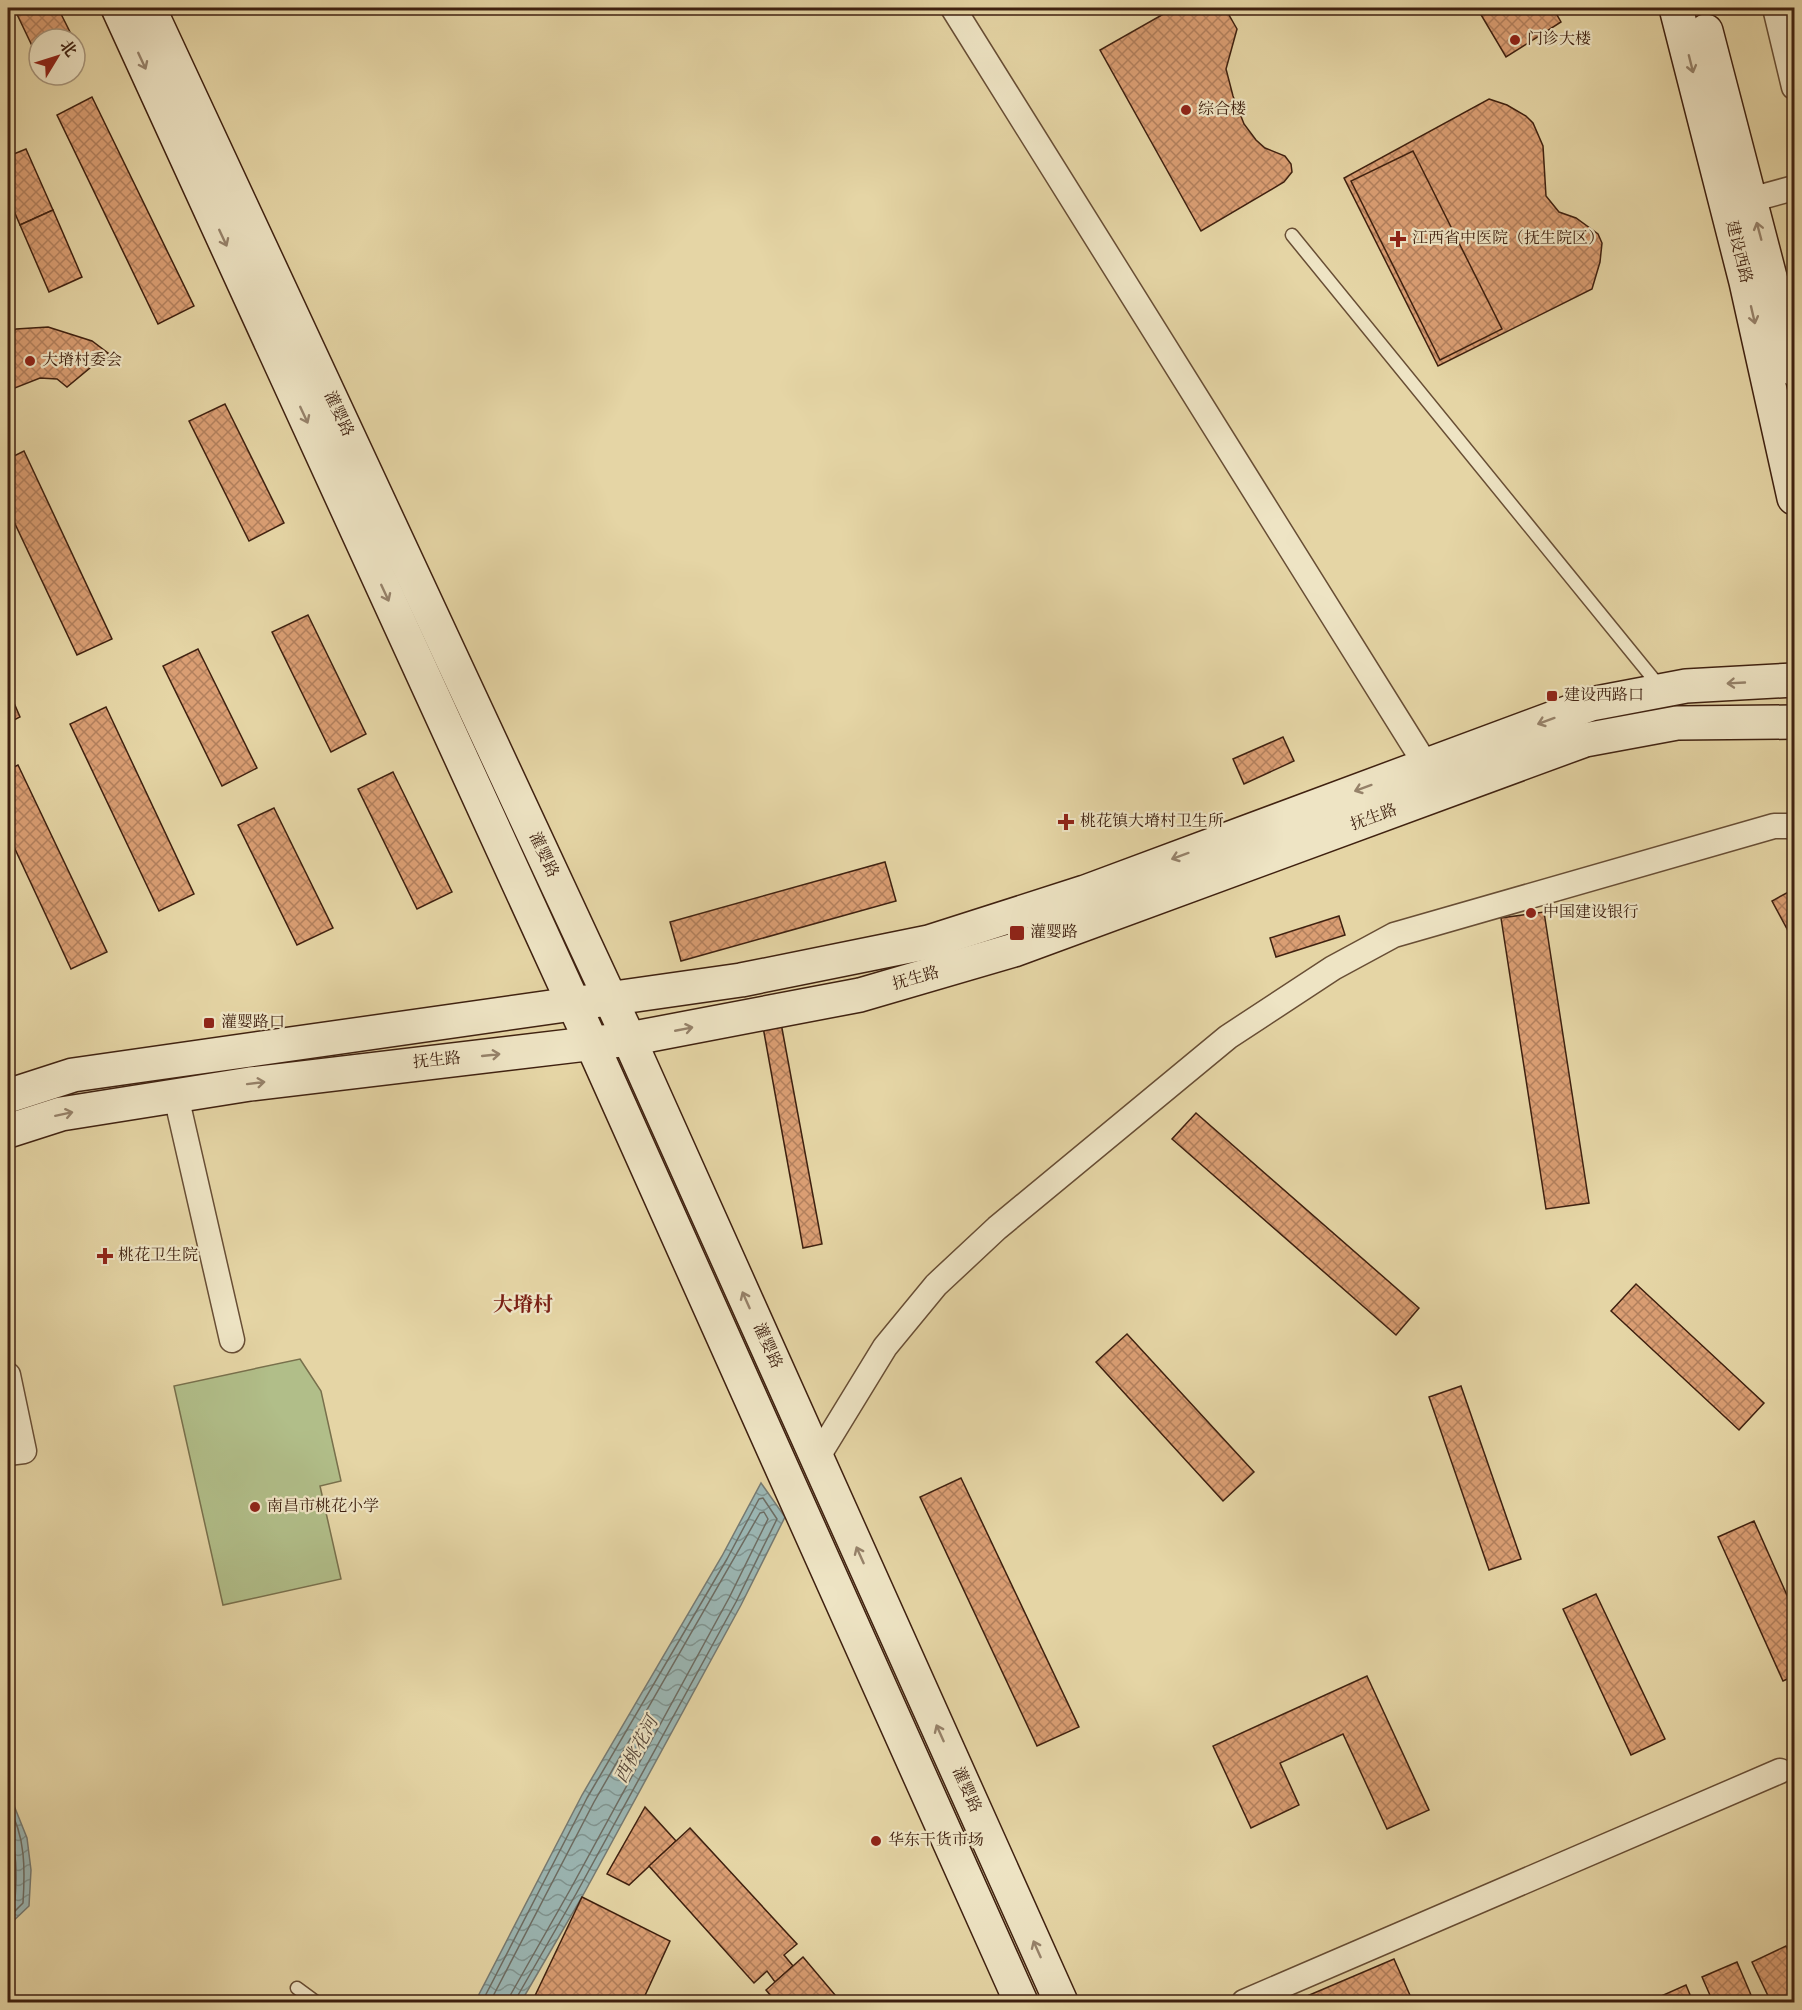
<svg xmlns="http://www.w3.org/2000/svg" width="1802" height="2010" viewBox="0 0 1802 2010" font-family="'Old Standard TT','Noto Serif SC',serif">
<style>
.park{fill:#b1be89;stroke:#78704c;stroke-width:1.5}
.water{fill:url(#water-waves);stroke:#767a72;stroke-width:1.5}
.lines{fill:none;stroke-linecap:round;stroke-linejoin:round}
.shore{stroke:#6d6c62;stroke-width:1.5}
.building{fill:url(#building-cross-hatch);stroke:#3f2110;stroke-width:1.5}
.service-casing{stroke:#684e35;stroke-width:15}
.minor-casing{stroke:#684e35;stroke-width:27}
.secondary-casing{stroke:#3f2110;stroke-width:36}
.service{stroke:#eee4c4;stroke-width:12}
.minor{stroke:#eee4c4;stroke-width:24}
.secondary{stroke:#eee4c4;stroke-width:33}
.oneway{stroke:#96826a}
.poi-dot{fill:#8f2418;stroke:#eee4c4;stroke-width:2}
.labels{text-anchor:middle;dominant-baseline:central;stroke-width:4.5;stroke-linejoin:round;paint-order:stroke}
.poi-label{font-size:16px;fill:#3f2110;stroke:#eee4c4;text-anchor:start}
.street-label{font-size:16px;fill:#3f2110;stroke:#eee4c4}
.water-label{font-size:18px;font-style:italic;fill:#564639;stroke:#eee4c4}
.quarter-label{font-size:20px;font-weight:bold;fill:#7a1f14;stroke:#eee4c4}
</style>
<defs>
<pattern id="water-waves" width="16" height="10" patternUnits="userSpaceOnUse" patternTransform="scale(1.5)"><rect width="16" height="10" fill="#9bb6b3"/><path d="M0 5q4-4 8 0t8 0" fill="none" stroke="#809490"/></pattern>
<pattern id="building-cross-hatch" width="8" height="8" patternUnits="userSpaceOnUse" patternTransform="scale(1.5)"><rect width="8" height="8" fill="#da9e73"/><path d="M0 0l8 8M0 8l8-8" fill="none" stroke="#b2805d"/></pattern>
</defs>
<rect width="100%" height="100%" fill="#e5d5a5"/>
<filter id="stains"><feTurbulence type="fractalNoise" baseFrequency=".00333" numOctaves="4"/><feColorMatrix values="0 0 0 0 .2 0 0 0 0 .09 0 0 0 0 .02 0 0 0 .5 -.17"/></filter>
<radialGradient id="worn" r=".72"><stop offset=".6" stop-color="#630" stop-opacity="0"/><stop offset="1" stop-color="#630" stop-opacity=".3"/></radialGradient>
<path class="park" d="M 300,1359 L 321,1391 L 341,1481 L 320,1486 L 341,1579 L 223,1605 L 174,1386 Z"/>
<g class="water">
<path d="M 761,1483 L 785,1517 L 741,1605 L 582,1897 L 521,2002 L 475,2002 L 582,1795 L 722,1556 Z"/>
<path d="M 8,1801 L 13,1803 L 27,1838 L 31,1870 L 29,1906 L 8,1926 Z"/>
</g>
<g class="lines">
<g class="shore">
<path d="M 8,1807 C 26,1835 25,1872 23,1903 L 8,1918"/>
<path d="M 8,1826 C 17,1850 17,1874 15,1900 L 8,1908"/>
<path d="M 482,2002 L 587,1798 L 727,1559 L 759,1499 L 763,1498 L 777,1519 L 736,1602 L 576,1894 L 517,1997 L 516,2002"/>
<path d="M 490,2002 L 594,1802 L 760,1513 L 764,1512 L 768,1519 L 729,1598 L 570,1890 L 511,1994 L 509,2002"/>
</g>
</g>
<g class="building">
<path d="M 14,8 L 58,8 L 71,34 L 62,39 L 39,39 L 39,50 L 35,52 Z"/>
<path d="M 1174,8 L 1225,8 L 1237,29 L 1226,69 L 1233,96 L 1244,124 L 1256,140 L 1265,148 L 1285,156 L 1291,164 L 1292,172 L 1284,182 L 1201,231 L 1100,50 Z"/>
<path d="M 1477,8 L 1553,8 L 1561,22 L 1506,57 Z"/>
<path d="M 92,97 L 194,306 L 158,324 L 57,115 Z"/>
<path d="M 1489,99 L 1507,105 L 1526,116 L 1533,123 L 1543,146 L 1546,196 L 1559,212 L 1576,218 L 1598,234 L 1602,243 L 1600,262 L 1592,289 L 1438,366 L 1344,178 Z"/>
<path d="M 26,149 L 53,210 L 20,225 L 8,197 L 8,153 L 9,156 Z"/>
<path d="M 1413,151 L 1502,329 L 1440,360 L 1351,181 Z"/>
<path d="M 53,210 L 82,277 L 49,292 L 20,225 Z"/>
<path d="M 48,327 L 92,341 L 108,353 L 67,387 L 57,379 L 40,378 L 12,389 L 8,394 L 8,334 L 16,329 Z"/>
<path d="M 225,404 L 284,523 L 249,541 L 189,421 Z"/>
<path d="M 24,451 L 112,639 L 77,655 L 8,509 L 8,459 Z"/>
<path d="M 308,615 L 366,734 L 331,752 L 272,632 Z"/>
<path d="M 198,649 L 257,768 L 222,786 L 163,666 Z"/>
<path d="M 8,689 L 20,717 L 8,723 Z"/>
<path d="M 106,707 L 194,894 L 159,911 L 70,724 Z"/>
<path d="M 1283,737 L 1294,761 L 1244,784 L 1233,759 Z"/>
<path d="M 18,765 L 107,952 L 71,969 L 8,834 L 8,770 Z"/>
<path d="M 393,772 L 452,892 L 417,909 L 358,789 Z"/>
<path d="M 274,808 L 333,928 L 297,945 L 238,825 Z"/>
<path d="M 885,862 L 896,901 L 681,961 L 670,922 Z"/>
<path d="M 1794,889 L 1794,942 L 1772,901 Z"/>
<path d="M 1544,912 L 1589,1203 L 1546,1209 L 1501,918 Z"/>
<path d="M 1339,916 L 1345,935 L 1276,957 L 1270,938 Z"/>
<path d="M 781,1023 L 822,1244 L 803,1248 L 763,1027 Z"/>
<path d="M 1196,1113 L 1419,1308 L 1396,1335 L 1172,1139 Z"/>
<path d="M 1636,1284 L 1764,1403 L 1739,1430 L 1611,1311 Z"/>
<path d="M 1127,1334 L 1254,1472 L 1223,1501 L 1096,1362 Z"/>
<path d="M 1461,1386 L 1521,1559 L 1489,1570 L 1429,1397 Z"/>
<path d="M 961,1478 L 1079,1727 L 1037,1746 L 920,1497 Z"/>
<path d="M 1754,1521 L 1794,1611 L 1794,1676 L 1783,1681 L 1718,1537 Z"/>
<path d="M 1596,1594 L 1665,1739 L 1631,1755 L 1563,1609 Z"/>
<path d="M 1367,1676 L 1429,1810 L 1387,1829 L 1343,1734 L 1280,1763 L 1299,1805 L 1251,1828 L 1213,1746 Z"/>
<path d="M 645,1807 L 676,1841 L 629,1885 L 607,1874 Z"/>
<path d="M 690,1828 L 797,1944 L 784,1955 L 793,1966 L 775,1982 L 767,1971 L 754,1983 L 649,1866 Z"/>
<path d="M 582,1897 L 670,1941 L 642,2002 L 532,2002 Z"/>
<path d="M 1786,1946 L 1794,1965 L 1794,2002 L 1771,2002 L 1752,1962 Z"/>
<path d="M 803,1957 L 841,2002 L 776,2002 L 766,1990 Z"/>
<path d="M 1394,1959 L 1413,2002 L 1293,2002 Z"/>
<path d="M 1737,1962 L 1754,2002 L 1713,2002 L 1702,1977 Z"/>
<path d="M 1686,1985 L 1693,2002 L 1653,2002 L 1652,2000 Z"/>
</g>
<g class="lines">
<defs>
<g id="service">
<path d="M 1292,235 L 1660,687"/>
<path d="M 297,1988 L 316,2002"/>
</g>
<g id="minor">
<path d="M 953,8 L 1426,765"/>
<path d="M 1775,8 L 1794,87"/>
<path d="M 1750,200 L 1794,188"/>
<path d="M 176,1096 L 232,1340"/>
<path d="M 8,1375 L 24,1451 L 8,1453"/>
<path d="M 817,1458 L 885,1347 L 936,1285 L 997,1228 L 1228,1037 L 1333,968 L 1394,935 L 1774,826 L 1794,826"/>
<path d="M 1244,2002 L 1780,1771"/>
</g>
<g id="secondary">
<path d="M 118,8 L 592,1044 L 1021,2002"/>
<path d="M 149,8 L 629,1039 L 1061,2002"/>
<path d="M 1676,8 L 1746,282 L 1794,498"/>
<path d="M 1706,31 L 1794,369"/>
<path d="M 8,1096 L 73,1075 L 741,980 L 929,942 L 1085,892 L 1591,704 L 1686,686 L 1794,680"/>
<path d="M 8,1131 L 61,1114 L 250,1084 L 629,1039 L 860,995 L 1014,950 L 1585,740 L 1677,723 L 1794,722"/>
</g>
</defs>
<use href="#service" class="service-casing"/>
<use href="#minor" class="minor-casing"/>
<use href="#secondary" class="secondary-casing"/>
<use href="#service" class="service"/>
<use href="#minor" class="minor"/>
<use href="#secondary" class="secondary"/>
</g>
<defs><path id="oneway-shaft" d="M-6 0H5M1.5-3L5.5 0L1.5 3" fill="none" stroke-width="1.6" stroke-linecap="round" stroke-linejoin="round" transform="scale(1.5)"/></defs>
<g class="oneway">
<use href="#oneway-shaft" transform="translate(142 61) rotate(65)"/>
<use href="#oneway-shaft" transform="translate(1691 64) rotate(76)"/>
<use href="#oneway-shaft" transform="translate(1759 231) rotate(-105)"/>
<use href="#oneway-shaft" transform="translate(223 238) rotate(65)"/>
<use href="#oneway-shaft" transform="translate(1753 315) rotate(77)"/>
<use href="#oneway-shaft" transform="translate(304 415) rotate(65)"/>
<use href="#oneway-shaft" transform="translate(385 593) rotate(65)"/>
<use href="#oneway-shaft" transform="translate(1736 683) rotate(177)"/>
<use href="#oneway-shaft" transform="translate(1546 721) rotate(160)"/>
<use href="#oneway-shaft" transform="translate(1363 788) rotate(160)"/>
<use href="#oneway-shaft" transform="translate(1180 856) rotate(160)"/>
<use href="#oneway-shaft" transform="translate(684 1029) rotate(-11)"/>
<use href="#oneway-shaft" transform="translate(491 1055) rotate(-6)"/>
<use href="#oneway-shaft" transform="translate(256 1083) rotate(-7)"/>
<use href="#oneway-shaft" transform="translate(64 1114) rotate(-12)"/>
<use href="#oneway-shaft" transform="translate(746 1300) rotate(-114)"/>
<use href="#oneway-shaft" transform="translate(860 1555) rotate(-114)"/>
<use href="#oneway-shaft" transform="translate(940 1733) rotate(-114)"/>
<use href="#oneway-shaft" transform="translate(1037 1949) rotate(-114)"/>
</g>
<g class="poi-dot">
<circle cx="1515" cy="40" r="6"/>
<circle cx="1186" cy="110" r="6"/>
<path d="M1395 230h6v6h6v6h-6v6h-6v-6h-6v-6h6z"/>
<circle cx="30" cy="361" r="6"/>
<rect x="1546" y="690" width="12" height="12" rx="3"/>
<path d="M1063 813h6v6h6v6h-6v6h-6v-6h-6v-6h6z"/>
<circle cx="1531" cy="913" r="6"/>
<rect x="1009" y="925" width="16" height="16" rx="3"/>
<rect x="203" y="1017" width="12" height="12" rx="3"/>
<path d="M102 1247h6v6h6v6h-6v6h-6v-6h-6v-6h6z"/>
<circle cx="255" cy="1507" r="6"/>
<circle cx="876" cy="1841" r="6"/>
</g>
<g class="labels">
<g class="poi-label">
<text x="1527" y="40">门诊大楼</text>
<text x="1198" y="110">综合楼</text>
<text x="1412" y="239">江西省中医院（抚生院区）</text>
<text x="42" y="361">大塉村委会</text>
<text x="1564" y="696">建设西路口</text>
<text x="1080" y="822">桃花镇大塉村卫生所</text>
<text x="1543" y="913">中国建设银行</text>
<text x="1030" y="933">灌婴路</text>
<text x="221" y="1023">灌婴路口</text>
<text x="118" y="1256">桃花卫生院</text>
<text x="267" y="1507">南昌市桃花小学</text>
<text x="888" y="1841">华东干货市场</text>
</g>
<g class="street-label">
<text transform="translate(1738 252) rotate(76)">建设西路</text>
<text transform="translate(338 414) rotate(65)">灌婴路</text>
<text transform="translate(1374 818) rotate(-20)">抚生路</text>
<text transform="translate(543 855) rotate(65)">灌婴路</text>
<text transform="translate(916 979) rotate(-16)">抚生路</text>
<text transform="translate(437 1061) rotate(-6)">抚生路</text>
<text transform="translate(767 1346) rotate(66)">灌婴路</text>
<text transform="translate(966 1790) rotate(66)">灌婴路</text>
</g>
<g class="water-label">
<text transform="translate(637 1750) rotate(-62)">西桃花河</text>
</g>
<g class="quarter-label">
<text x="523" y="1306">大塉村</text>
</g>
</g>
<rect width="1802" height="2010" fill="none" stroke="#e5d5a5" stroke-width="30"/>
<rect x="9" y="9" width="1784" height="1992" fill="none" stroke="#3f2110" stroke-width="3"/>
<rect x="15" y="15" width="1772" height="1980" fill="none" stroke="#3f2110" stroke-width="1.5"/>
<g transform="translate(57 57) rotate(52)"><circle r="28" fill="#eee4c4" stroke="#a8967c" stroke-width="1.5"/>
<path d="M0-4.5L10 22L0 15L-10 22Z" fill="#8f2418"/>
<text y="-9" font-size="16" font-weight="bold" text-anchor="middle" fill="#3f2110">北</text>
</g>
<rect width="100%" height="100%" filter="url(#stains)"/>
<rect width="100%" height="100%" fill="url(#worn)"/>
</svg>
